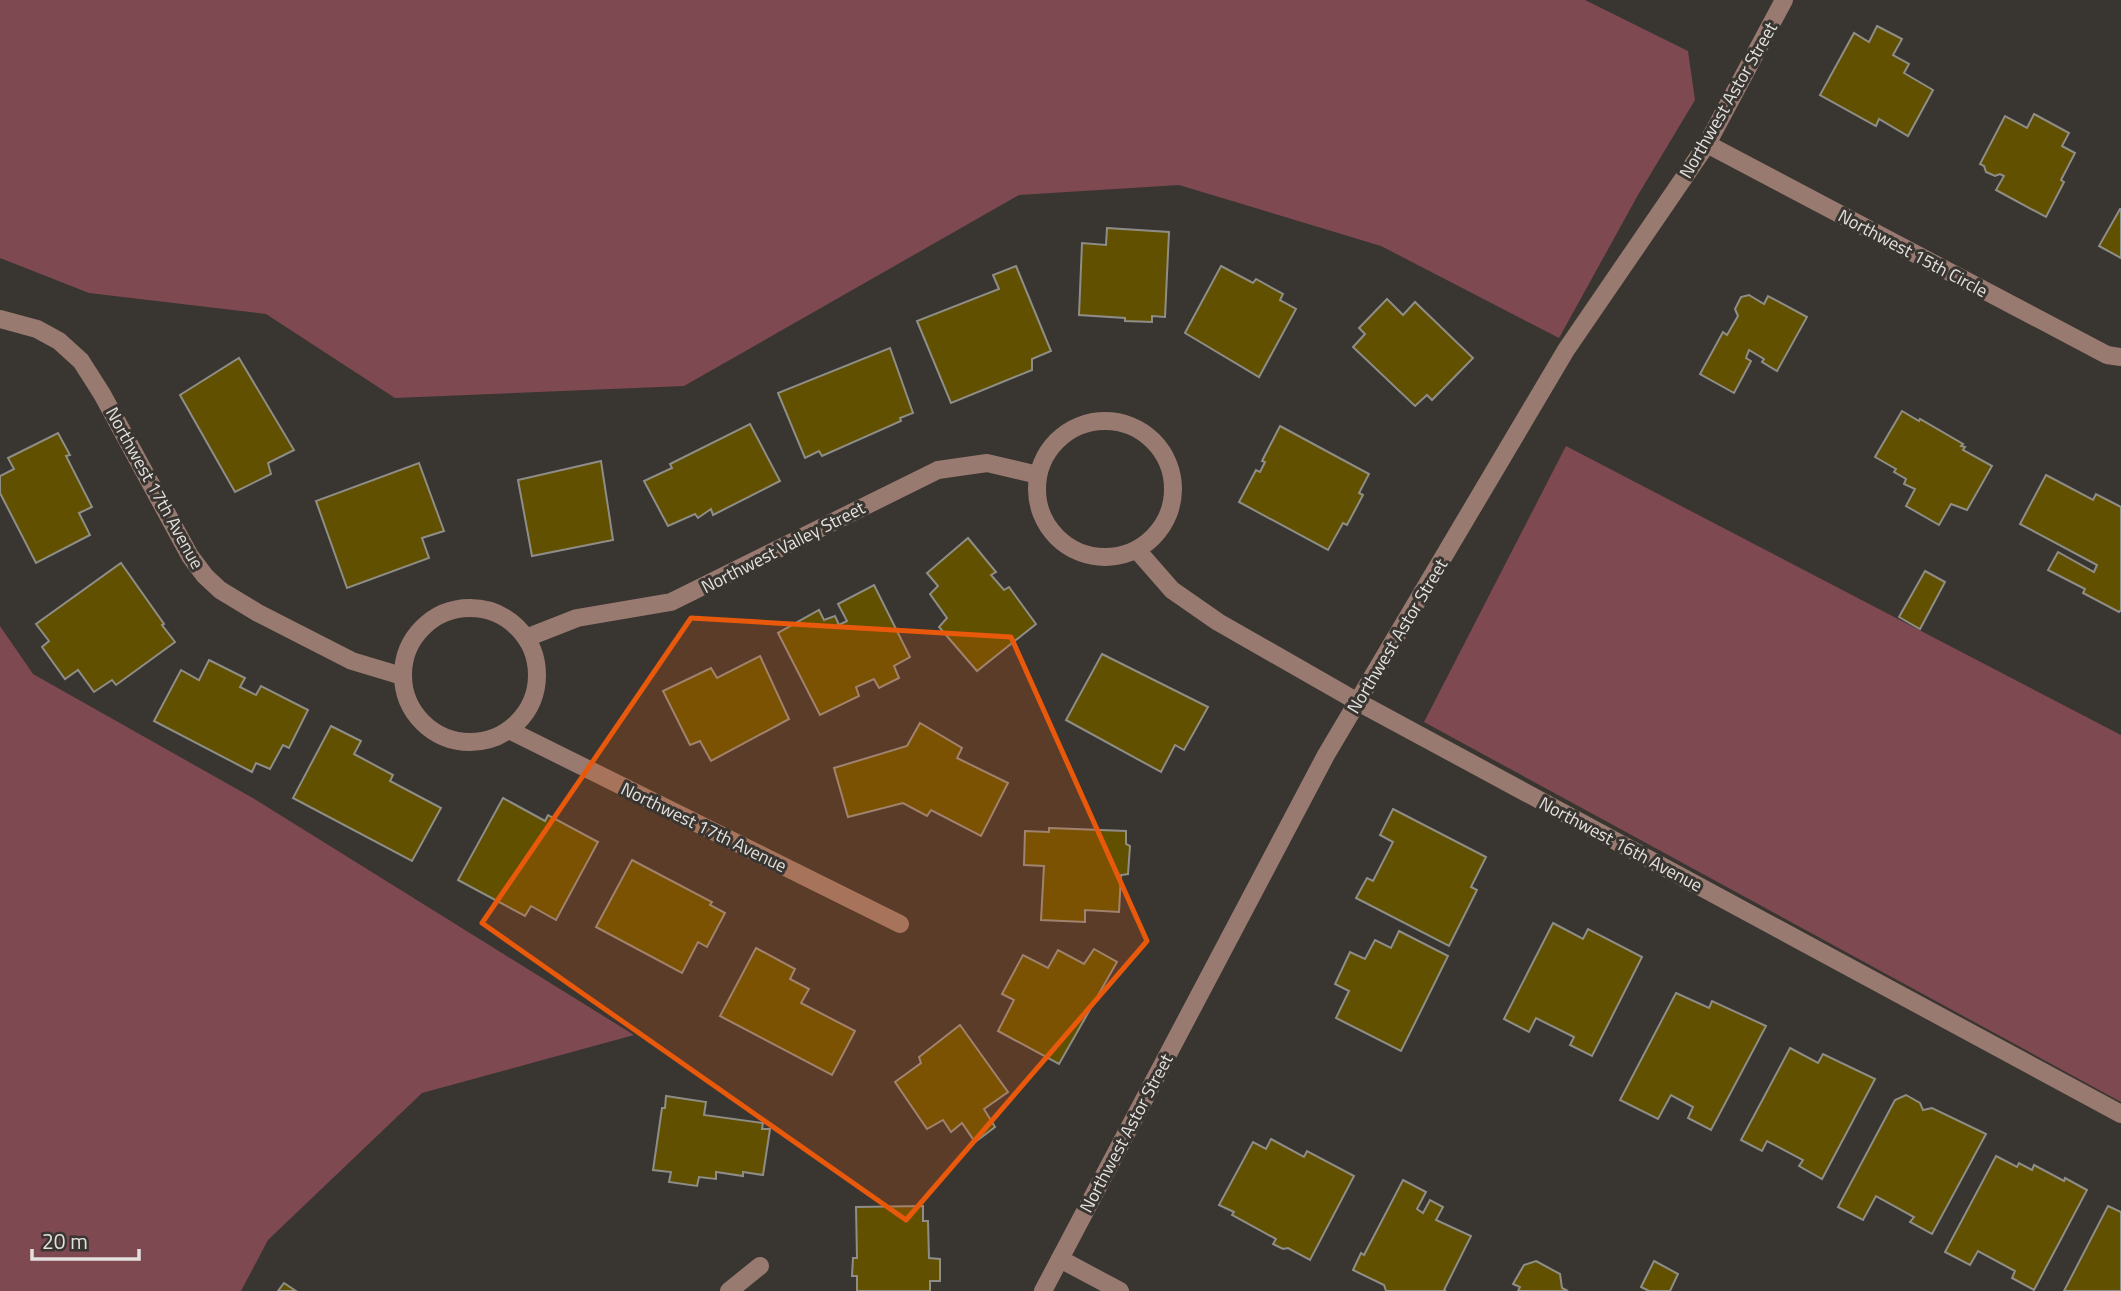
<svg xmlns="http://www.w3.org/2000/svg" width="2121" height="1291" viewBox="0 0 2121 1291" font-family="'Titillium Web',sans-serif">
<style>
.green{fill:#7e4951}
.building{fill:#615000;stroke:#8f8d87;stroke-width:2}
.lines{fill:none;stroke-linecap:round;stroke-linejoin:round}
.minor{stroke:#987a70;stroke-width:18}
.marked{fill:#e8590c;fill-opacity:0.2;stroke:#e8590c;stroke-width:5;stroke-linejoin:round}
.labels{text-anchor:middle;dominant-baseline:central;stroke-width:6;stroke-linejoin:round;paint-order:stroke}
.street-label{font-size:18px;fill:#e3e0de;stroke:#393531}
</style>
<rect width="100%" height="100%" fill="#393531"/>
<g class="green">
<path d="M 0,0 L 1585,0 L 1688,51 L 1695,100 L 1638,195 L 1559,338 L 1381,246 L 1179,185 L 1019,195 L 684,386 L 395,398 L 266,314 L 89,293 L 0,258 Z"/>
<path d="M 1566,446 L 2121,735 L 2121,1102 L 1424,722 Z"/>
<path d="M 0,626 L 33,674 L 251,797 L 634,1035 L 422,1093 L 268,1240 L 241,1291 L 0,1291 Z"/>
</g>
<g class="building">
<path d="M 1877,26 L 1902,39 L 1893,55 L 1909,64 L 1904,73 L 1933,90 L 1908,136 L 1879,119 L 1876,126 L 1820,95 L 1854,33 L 1869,42 Z"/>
<path d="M 2034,114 L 2069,133 L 2062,146 L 2075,153 L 2061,180 L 2064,182 L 2046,217 L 1996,190 L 2004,176 L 2000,174 L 1995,176 L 1986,172 L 1984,166 L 1980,164 L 2005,116 L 2027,128 Z"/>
<path d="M 2120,209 L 2121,209 L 2121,258 L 2099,246 Z"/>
<path d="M 1107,228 L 1169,232 L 1165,317 L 1152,316 L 1152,322 L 1125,321 L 1125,318 L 1079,315 L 1082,243 L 1106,245 Z"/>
<path d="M 1016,266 L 1051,351 L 1032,359 L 1032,370 L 951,403 L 917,321 L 999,289 L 993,275 Z"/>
<path d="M 1221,266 L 1253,283 L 1256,279 L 1283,294 L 1280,300 L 1296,309 L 1259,377 L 1185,333 Z"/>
<path d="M 1749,295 L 1764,304 L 1768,296 L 1807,317 L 1777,371 L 1762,362 L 1764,359 L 1749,350 L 1746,358 L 1751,361 L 1734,393 L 1700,374 L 1723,332 L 1727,335 L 1738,316 L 1735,309 L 1741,297 Z"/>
<path d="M 1387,299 L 1403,315 L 1415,302 L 1473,358 L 1432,400 L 1427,395 L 1415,406 L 1353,347 L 1365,334 L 1359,328 Z"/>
<path d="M 890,348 L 913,413 L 900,418 L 901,421 L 822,456 L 819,451 L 805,458 L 778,393 Z"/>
<path d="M 239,358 L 294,450 L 268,463 L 271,474 L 235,492 L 180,395 Z"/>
<path d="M 1902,411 L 1919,421 L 1920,419 L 1963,444 L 1961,446 L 1965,447 L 1963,450 L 1992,466 L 1967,510 L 1951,504 L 1939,525 L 1906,506 L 1915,489 L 1904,484 L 1906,479 L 1894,472 L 1896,469 L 1875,457 Z"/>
<path d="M 750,424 L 780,481 L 713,515 L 711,509 L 698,518 L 695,514 L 668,526 L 644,481 L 672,468 L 670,464 Z"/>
<path d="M 1280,426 L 1369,474 L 1359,493 L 1363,495 L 1347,525 L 1343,523 L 1328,550 L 1239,502 L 1256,470 L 1260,472 L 1265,462 L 1262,461 Z"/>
<path d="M 58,433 L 70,455 L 66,456 L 92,507 L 79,513 L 90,535 L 36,563 L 0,493 L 0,476 L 14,469 L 8,458 Z"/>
<path d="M 601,461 L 613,540 L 532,556 L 518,480 Z"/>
<path d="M 419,463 L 444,531 L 422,538 L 429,558 L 347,588 L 316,501 Z"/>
<path d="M 2046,475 L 2093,500 L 2096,494 L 2121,507 L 2121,610 L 2119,612 L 2083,593 L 2085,589 L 2048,570 L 2058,552 L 2094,572 L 2097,565 L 2020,524 Z"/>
<path d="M 968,538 L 996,572 L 991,575 L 1004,590 L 1009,587 L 1036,624 L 977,671 L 939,627 L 947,618 L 930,594 L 938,586 L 927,573 Z"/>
<path d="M 121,563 L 164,624 L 162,625 L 175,642 L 116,685 L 112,680 L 94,692 L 78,670 L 65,679 L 42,647 L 49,641 L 36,624 Z"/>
<path d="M 1925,571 L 1945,582 L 1920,629 L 1899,617 Z"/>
<path d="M 874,585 L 910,657 L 894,666 L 899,678 L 879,688 L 874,679 L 856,687 L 859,696 L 820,715 L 778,633 L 819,610 L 824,620 L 835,616 L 839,625 L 847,621 L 838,604 Z"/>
<path d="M 1102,654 L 1208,707 L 1184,750 L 1175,745 L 1161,772 L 1066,720 Z"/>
<path d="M 760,656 L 789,719 L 711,761 L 700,741 L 690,745 L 663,691 L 711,668 L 717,678 Z"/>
<path d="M 209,660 L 245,678 L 240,687 L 256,695 L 261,686 L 308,710 L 289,748 L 283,745 L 270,769 L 256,763 L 252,772 L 154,721 L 181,670 L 199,680 Z"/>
<path d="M 920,723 L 962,748 L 957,758 L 1008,783 L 981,836 L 931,810 L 927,816 L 903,803 L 848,817 L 834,768 L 907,746 Z"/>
<path d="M 331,726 L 361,741 L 354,754 L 393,775 L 390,781 L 441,808 L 412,861 L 293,798 Z"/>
<path d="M 503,798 L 545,821 L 548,815 L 598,842 L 556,920 L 531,906 L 525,916 L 458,880 Z"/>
<path d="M 1393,809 L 1486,857 L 1471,887 L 1477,890 L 1449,946 L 1356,898 L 1367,878 L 1373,881 L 1393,842 L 1380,835 Z"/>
<path d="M 1049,828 L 1126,831 L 1126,844 L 1130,846 L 1128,874 L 1121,875 L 1119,912 L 1085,910 L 1085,922 L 1041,920 L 1044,866 L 1024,865 L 1025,831 L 1049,832 Z"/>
<path d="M 632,860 L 712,902 L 710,905 L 725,913 L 707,947 L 698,942 L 682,973 L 596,927 Z"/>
<path d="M 1553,923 L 1583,939 L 1588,929 L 1642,957 L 1592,1056 L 1570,1045 L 1574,1037 L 1536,1018 L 1529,1032 L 1504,1019 Z"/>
<path d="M 1399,931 L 1448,956 L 1401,1051 L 1336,1018 L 1349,991 L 1335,984 L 1350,952 L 1365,959 L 1375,940 L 1391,948 Z"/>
<path d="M 756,948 L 795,969 L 790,979 L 809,989 L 801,1003 L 855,1031 L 832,1075 L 720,1016 Z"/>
<path d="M 1094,949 L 1117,962 L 1059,1064 L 998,1031 L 1014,1000 L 1002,994 L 1023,955 L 1048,968 L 1058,950 L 1084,964 Z"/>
<path d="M 1676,993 L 1709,1008 L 1712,1001 L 1766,1026 L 1711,1130 L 1688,1118 L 1693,1107 L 1671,1095 L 1658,1119 L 1620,1100 Z"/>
<path d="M 960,1025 L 1008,1092 L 984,1109 L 995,1127 L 975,1142 L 962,1123 L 951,1132 L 943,1120 L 927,1129 L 895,1082 L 921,1063 L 919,1057 Z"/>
<path d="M 1790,1048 L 1818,1063 L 1823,1054 L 1875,1079 L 1822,1179 L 1799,1166 L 1803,1160 L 1767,1141 L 1762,1151 L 1741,1140 Z"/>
<path d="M 1906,1095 L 1920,1103 L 1923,1110 L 1932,1108 L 1986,1134 L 1932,1234 L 1910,1222 L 1914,1217 L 1876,1196 L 1863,1220 L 1838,1207 L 1895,1100 Z"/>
<path d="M 666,1096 L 706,1102 L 704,1115 L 763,1123 L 762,1129 L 770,1129 L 763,1175 L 743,1172 L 743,1176 L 716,1172 L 716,1179 L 699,1177 L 697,1186 L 669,1182 L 671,1172 L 653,1170 L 662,1108 L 665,1108 Z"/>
<path d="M 1271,1139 L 1304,1157 L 1307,1151 L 1354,1176 L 1310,1260 L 1288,1248 L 1283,1249 L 1273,1244 L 1276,1239 L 1232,1215 L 1234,1212 L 1219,1205 L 1253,1142 L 1266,1149 Z"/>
<path d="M 1996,1156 L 2017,1167 L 2019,1163 L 2032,1170 L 2034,1165 L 2064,1181 L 2065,1178 L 2087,1190 L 2034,1290 L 2012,1278 L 2015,1271 L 1978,1251 L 1970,1265 L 1945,1252 Z"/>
<path d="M 1403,1180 L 1426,1192 L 1417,1209 L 1423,1213 L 1430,1200 L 1443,1207 L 1436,1220 L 1471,1236 L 1444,1290 L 1446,1291 L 1386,1291 L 1384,1285 L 1353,1270 L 1361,1253 L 1364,1255 Z"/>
<path d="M 923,1206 L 923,1221 L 928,1221 L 929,1258 L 940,1259 L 940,1281 L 930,1281 L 930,1291 L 857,1291 L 857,1276 L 852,1276 L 853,1258 L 857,1258 L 856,1207 Z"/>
<path d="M 2108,1206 L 2121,1212 L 2121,1291 L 2064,1291 Z"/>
<path d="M 1536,1261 L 1560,1274 L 1562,1288 L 1568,1291 L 1518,1291 L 1520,1287 L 1513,1284 L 1524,1265 Z"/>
<path d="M 1654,1261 L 1678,1274 L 1670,1291 L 1649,1291 L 1641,1287 Z"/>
<path d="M 284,1283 L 296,1291 L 278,1291 Z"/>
</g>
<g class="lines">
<g class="minor">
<path d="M 1707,144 L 2107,355 L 2121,357"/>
<path d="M 0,319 L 37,329 L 59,341 L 81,361 L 102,394 L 190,556 L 205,576 L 220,590 L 258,613 L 352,661 L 402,676"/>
<circle cx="1105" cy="489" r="68"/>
<path d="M 1137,550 L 1172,590 L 1218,622 L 1358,702 L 2121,1114"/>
<circle cx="470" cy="675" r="67"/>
<path d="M 526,638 L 577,618 L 671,602 L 938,470 L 987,463 L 1038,475"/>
<path d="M 509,730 L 900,924"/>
<path d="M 1060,1259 L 1120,1291"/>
<path d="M 729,1291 L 760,1266"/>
<path d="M 1043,1291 L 1326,755 L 1566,350 L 1707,144 L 1784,0"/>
</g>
</g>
<path class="marked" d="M 691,618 L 1011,637 L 1147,941 L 906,1220 L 482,923 Z"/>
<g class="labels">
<g class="street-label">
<text transform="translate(1728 100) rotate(-60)">Northwest Astor Street</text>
<text transform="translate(1913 253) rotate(28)">Northwest 15th Circle</text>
<text transform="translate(155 488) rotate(61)">Northwest 17th Avenue</text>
<text transform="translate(783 547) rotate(-27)">Northwest Valley Street</text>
<text transform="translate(1397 636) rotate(-59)">Northwest Astor Street</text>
<text transform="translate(704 827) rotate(26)">Northwest 17th Avenue</text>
<text transform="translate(1621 844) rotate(28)">Northwest 16th Avenue</text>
<text transform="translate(1126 1133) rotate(-62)">Northwest Astor Street</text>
</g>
</g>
<path d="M32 1249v10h107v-10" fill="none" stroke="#e3e0de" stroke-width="3.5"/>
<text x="42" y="1249" font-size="21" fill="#e3e0de" stroke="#393531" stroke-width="5" paint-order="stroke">20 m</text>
</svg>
